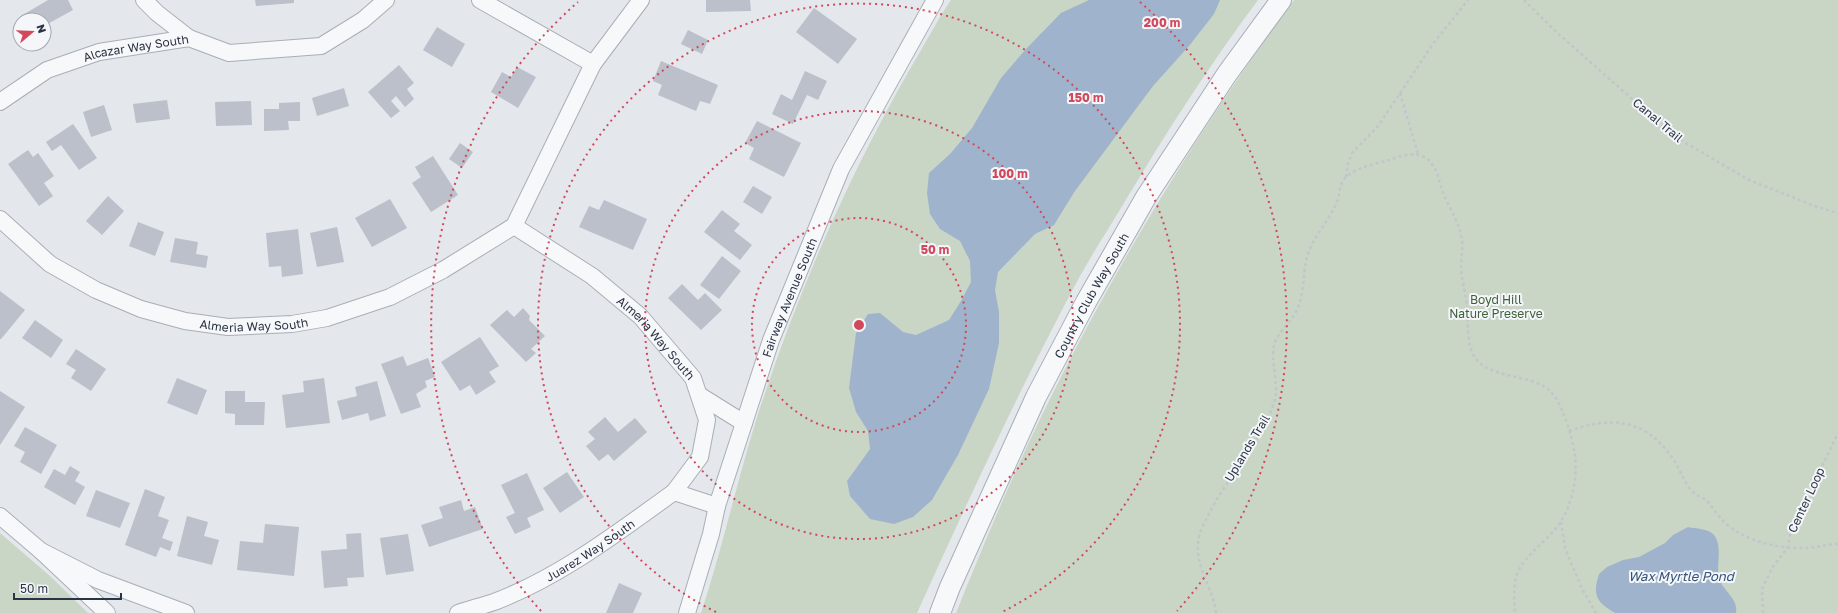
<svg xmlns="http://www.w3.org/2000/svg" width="1838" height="613" viewBox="0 0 1838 613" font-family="'Golos Text',sans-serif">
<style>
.green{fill:#c9d6c5}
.water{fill:#9fb4cc}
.building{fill:#bbc0ca}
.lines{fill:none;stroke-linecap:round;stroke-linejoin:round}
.minor-casing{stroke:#a9aeb7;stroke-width:18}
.tertiary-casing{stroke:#a9aeb7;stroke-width:22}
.path{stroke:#c2c5cb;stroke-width:2.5;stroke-dasharray:3 3;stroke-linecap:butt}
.minor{stroke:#f7f8fa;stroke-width:16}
.tertiary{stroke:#f7f8fa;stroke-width:20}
.ring{fill:none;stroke:#d1495b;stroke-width:2;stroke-dasharray:2 4}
.labels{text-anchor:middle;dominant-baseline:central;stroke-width:4;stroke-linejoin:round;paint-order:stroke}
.street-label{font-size:12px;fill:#2b3445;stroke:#f4f6f9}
.park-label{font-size:12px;fill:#3f6138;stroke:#f4f6f9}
.water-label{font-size:13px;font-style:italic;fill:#34527a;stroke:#f4f6f9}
.centre{fill:#d1495b;stroke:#f4f6f9;stroke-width:2}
.ring-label{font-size:12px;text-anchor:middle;font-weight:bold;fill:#d1495b;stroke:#f4f6f9;stroke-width:4;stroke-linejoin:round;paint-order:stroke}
</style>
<rect width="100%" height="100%" fill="#e4e7ec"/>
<g class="green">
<path d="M 951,0 L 1258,0 C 1209,66 1165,134 1124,203 C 1109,228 1094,251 1080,276 C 1021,386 968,500 917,613 L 701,613 C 723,546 738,477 759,411 C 798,292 848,177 910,69 C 924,46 936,22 951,0 Z"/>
<path d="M 1294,0 L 1838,0 L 1838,613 L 956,613 C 983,546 1011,478 1043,413 C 1114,268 1198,130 1294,0 Z"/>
<path d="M 0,533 L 50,576 L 88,613 L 0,613 Z"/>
</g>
<g class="water">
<path d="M 1089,0 L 1220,0 L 1214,14 L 1189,46 L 1153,86 L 1075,191 L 1054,225 L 1035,234 L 998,272 L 995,290 L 999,312 L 999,343 L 989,389 L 958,455 L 932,500 L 913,517 L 894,524 L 870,519 L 850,496 L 847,481 L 870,449 L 868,431 L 856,412 L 849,388 L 856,333 L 868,314 L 880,313 L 903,332 L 916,335 L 949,320 L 961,301 L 971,282 L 970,261 L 960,241 L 940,229 L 930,214 L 927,193 L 929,173 L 950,154 L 972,128 L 1001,78 L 1026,49 L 1061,13 Z"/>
<path d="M 1688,527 C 1696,529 1708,528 1714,535 C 1723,547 1716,565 1719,578 C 1722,590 1739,599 1736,613 L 1615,613 C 1597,602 1592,596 1599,574 L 1607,567 L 1623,560 L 1639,557 L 1665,543 L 1673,535 Z"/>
</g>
<g class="building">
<path d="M 48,0 L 68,0 L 73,10 L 44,26 L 44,20 L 24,20 L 21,16 Z"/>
<path d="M 255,0 L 294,0 L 294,3 L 256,6 Z"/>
<path d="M 706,0 L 750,0 L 751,11 L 706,12 Z"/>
<path d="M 814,8 L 857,39 L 838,64 L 796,32 Z"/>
<path d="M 437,27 L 465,44 L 452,67 L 423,50 Z"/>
<path d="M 688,30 L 708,40 L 702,54 L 681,44 Z"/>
<path d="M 661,61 L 718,85 L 710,104 L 700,101 L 696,111 L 658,95 L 662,85 L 653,81 Z"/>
<path d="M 399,65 L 414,83 L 407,89 L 414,99 L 405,107 L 396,96 L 391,101 L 400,111 L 391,118 L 368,92 Z"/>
<path d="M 517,67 L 536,77 L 518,108 L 491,92 L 502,72 L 511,77 Z"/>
<path d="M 805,71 L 827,81 L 818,100 L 807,95 L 793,124 L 772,114 L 781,94 L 792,100 Z"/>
<path d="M 344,88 L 349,106 L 317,116 L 312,98 Z"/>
<path d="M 167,100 L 170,119 L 136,123 L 133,104 Z"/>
<path d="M 251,101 L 252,125 L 216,126 L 215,102 Z"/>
<path d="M 300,102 L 300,121 L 288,121 L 289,130 L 264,131 L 264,109 L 279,109 L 279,103 Z"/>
<path d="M 104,105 L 112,130 L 91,137 L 83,112 Z"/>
<path d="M 757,121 L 801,143 L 784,177 L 749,159 L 754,148 L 745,143 Z"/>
<path d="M 73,124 L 97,158 L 79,170 L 61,145 L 52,151 L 46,142 Z"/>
<path d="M 460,143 L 473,152 L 462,168 L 449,159 Z"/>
<path d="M 28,150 L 33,157 L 38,153 L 54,176 L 44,183 L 53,196 L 39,206 L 8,164 Z"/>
<path d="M 433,156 L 458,195 L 431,212 L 412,183 L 421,177 L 415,167 Z"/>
<path d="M 753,186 L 772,197 L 762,214 L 743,202 Z"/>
<path d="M 108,196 L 124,211 L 102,235 L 86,221 Z"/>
<path d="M 390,199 L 407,228 L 372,247 L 355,218 Z"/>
<path d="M 604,200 L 647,219 L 633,250 L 579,227 L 589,206 L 599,210 Z"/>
<path d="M 722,210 L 740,224 L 734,231 L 752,245 L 740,260 L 704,232 Z"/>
<path d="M 138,222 L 164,232 L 155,256 L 129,246 Z"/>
<path d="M 337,227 L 344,262 L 317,267 L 310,233 Z"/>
<path d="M 298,229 L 303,274 L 282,277 L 281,266 L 269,267 L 266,233 Z"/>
<path d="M 175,238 L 198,242 L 196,254 L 208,256 L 206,268 L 170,262 Z"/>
<path d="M 722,256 L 741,271 L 719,299 L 700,285 Z"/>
<path d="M 682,284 L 698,300 L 705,293 L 722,310 L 701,330 L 668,298 Z"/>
<path d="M 0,291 L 25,310 L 1,339 L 0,339 Z"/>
<path d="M 523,308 L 530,316 L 529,320 L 545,336 L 531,349 L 536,353 L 526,362 L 490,325 L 507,310 L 514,317 Z"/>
<path d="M 35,320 L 63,340 L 51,358 L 22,338 Z"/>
<path d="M 480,337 L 499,366 L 489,372 L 496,382 L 476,395 L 470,385 L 460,391 L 441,362 Z"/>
<path d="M 76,349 L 106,369 L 91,391 L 71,378 L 76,370 L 66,364 Z"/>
<path d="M 403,356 L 407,366 L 428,358 L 435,377 L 425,381 L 427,387 L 416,394 L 421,407 L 401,414 L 381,364 Z"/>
<path d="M 177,378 L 207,390 L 197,415 L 167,403 Z"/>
<path d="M 324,378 L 330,423 L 286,428 L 282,395 L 304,392 L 303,381 Z"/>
<path d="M 377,381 L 386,416 L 370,421 L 368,413 L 342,420 L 337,401 L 357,396 L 355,387 Z"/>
<path d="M 0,391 L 25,407 L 0,445 Z"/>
<path d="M 225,391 L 245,391 L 245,402 L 265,402 L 264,425 L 235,425 L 235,414 L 225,413 Z"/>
<path d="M 605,417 L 618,432 L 635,418 L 647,432 L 614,461 L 608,454 L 599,461 L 586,446 L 595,439 L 588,432 Z"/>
<path d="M 25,427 L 57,445 L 41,474 L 20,462 L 25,452 L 14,446 Z"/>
<path d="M 70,466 L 80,472 L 75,481 L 85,487 L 75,505 L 44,487 L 54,469 L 65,475 Z"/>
<path d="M 567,472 L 584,497 L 560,513 L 543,488 Z"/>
<path d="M 527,473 L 544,510 L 527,518 L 531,527 L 515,534 L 506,517 L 515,513 L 501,485 Z"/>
<path d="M 145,489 L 165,497 L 158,516 L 169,520 L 162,538 L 173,542 L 170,551 L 160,547 L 156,557 L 125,545 Z"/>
<path d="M 96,490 L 130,503 L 120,528 L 86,516 Z"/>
<path d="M 461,500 L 464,511 L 475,507 L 483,529 L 429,547 L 421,525 L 443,518 L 439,507 Z"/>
<path d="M 187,516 L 208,522 L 204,536 L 219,540 L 212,565 L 177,556 Z"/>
<path d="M 265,524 L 299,527 L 294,576 L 237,570 L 240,541 L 263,543 Z"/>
<path d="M 361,533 L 364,577 L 347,578 L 348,586 L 324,588 L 321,551 L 347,549 L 346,534 Z"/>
<path d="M 408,534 L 414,571 L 386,575 L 380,538 Z"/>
<path d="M 619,583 L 642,593 L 633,613 L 606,613 Z"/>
</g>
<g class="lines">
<defs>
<g id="minor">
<path d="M 144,0 L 157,13 L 189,38"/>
<path d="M 480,0 L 593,64"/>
<path id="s1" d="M 0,102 L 47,70 L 99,52 L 189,38 L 229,53 L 321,46 L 363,20 L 386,0"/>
<path id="s2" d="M 0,219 L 50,264 L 96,290 L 141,309 L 185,321 L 228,327 L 292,324 L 327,318 L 390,297 L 443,270 L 514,226 L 593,64 L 641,0"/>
<path id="s3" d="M 514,226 L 592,276 L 640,316 L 693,378 L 707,420 L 700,457 L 674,492"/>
<path d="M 699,395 L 744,423"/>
<path d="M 0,516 L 41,551 L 107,613"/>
<path d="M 41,551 L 98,580 L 186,613"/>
<path id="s4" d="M 458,613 C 470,609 482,606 494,602 C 560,577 617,533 674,492 L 717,506"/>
<path id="s5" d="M 687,613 L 711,534 L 717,506 L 771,340 L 841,169 L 935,0"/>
</g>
<g id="tertiary">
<path id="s6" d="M 940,613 L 950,587 L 1036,397 L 1086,302 L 1146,197 L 1227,74 L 1281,0"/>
</g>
</defs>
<use href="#minor" class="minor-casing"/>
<use href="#tertiary" class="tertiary-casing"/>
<g class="path">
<path d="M 1524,0 L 1553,29 L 1674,136 L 1749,180 L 1817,207 L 1838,213"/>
<path d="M 1400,93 L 1418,154"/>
<path d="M 1346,177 L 1348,164 L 1352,153 L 1378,126 L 1433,44 L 1468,0"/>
<path d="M 1569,431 C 1612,416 1645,418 1673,459 C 1680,469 1684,483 1693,492 C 1697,496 1702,497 1706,500 C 1714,508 1720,520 1730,527 C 1751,543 1782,549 1808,548 C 1818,547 1828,544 1838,544"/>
<path d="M 1561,522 L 1565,548 L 1582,589 L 1596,613"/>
<path d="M 1216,613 C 1213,585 1191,564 1200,533 C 1203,524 1208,516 1212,508 C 1231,473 1261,441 1274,403 C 1280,383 1269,360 1275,342 C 1280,330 1291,322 1297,310 C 1304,295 1303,277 1306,261 C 1311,238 1328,223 1337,202 C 1341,193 1338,185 1346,177 C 1358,166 1377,164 1392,159 C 1406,154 1422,150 1432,164 C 1438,172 1439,181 1442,190 C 1448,207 1460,222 1462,241 C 1463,250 1461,260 1461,269 C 1462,282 1466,294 1467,307 C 1468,320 1467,333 1470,346 C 1478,381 1524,371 1548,389 C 1562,400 1572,436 1575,455 C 1578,483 1570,516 1549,536 C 1537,548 1523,559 1517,574 C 1513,586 1514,601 1515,613"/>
<path d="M 1763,613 L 1762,589 L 1772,568 L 1788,547 L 1790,535 L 1796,521 L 1838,433"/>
</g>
<use href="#minor" class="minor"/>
<use href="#tertiary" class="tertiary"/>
</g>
<g class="ring">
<circle cx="859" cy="325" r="107"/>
<circle cx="859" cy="325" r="214"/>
<path d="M716 612A321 321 0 1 1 1002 612"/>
<path d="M541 611A428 428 0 0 1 578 2M1140 2A428 428 0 0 1 1177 611"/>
</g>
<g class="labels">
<g class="street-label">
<text stroke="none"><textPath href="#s1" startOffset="149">Alcazar Way South</textPath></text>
<text transform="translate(1658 120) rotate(40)">Canal Trail</text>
<text stroke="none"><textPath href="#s6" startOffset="352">Country Club Way South</textPath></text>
<text stroke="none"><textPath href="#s5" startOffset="332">Fairway Avenue South</textPath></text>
<text stroke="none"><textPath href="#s2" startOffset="284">Almeria Way South</textPath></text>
<text stroke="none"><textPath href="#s3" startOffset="182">Almeria Way South</textPath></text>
<text transform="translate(1247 448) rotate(-59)">Uplands Trail</text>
<text transform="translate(1806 500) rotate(-65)">Center Loop</text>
<text stroke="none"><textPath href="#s4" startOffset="147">Juarez Way South</textPath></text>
</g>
<g class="park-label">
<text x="1496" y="299">Boyd Hill<tspan x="1496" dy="14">Nature Preserve</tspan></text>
</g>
<g class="water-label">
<text x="1681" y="576">Wax Myrtle Pond</text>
</g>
</g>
<circle cx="859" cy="325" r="6" class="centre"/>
<g class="ring-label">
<text x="1162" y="27">200 m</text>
<text x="1086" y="102">150 m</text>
<text x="1010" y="178">100 m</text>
<text x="935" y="254">50 m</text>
</g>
<g transform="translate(32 32) rotate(71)"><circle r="19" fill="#f4f6f9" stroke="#a4a8b1"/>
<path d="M0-3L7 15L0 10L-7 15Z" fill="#d1495b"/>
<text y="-6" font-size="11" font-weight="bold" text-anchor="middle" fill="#2b3445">N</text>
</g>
<path d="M14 593v6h107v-6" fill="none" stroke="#2b3445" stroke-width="2"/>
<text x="20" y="593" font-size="12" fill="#2b3445" stroke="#f4f6f9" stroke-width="3" paint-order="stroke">50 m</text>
</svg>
